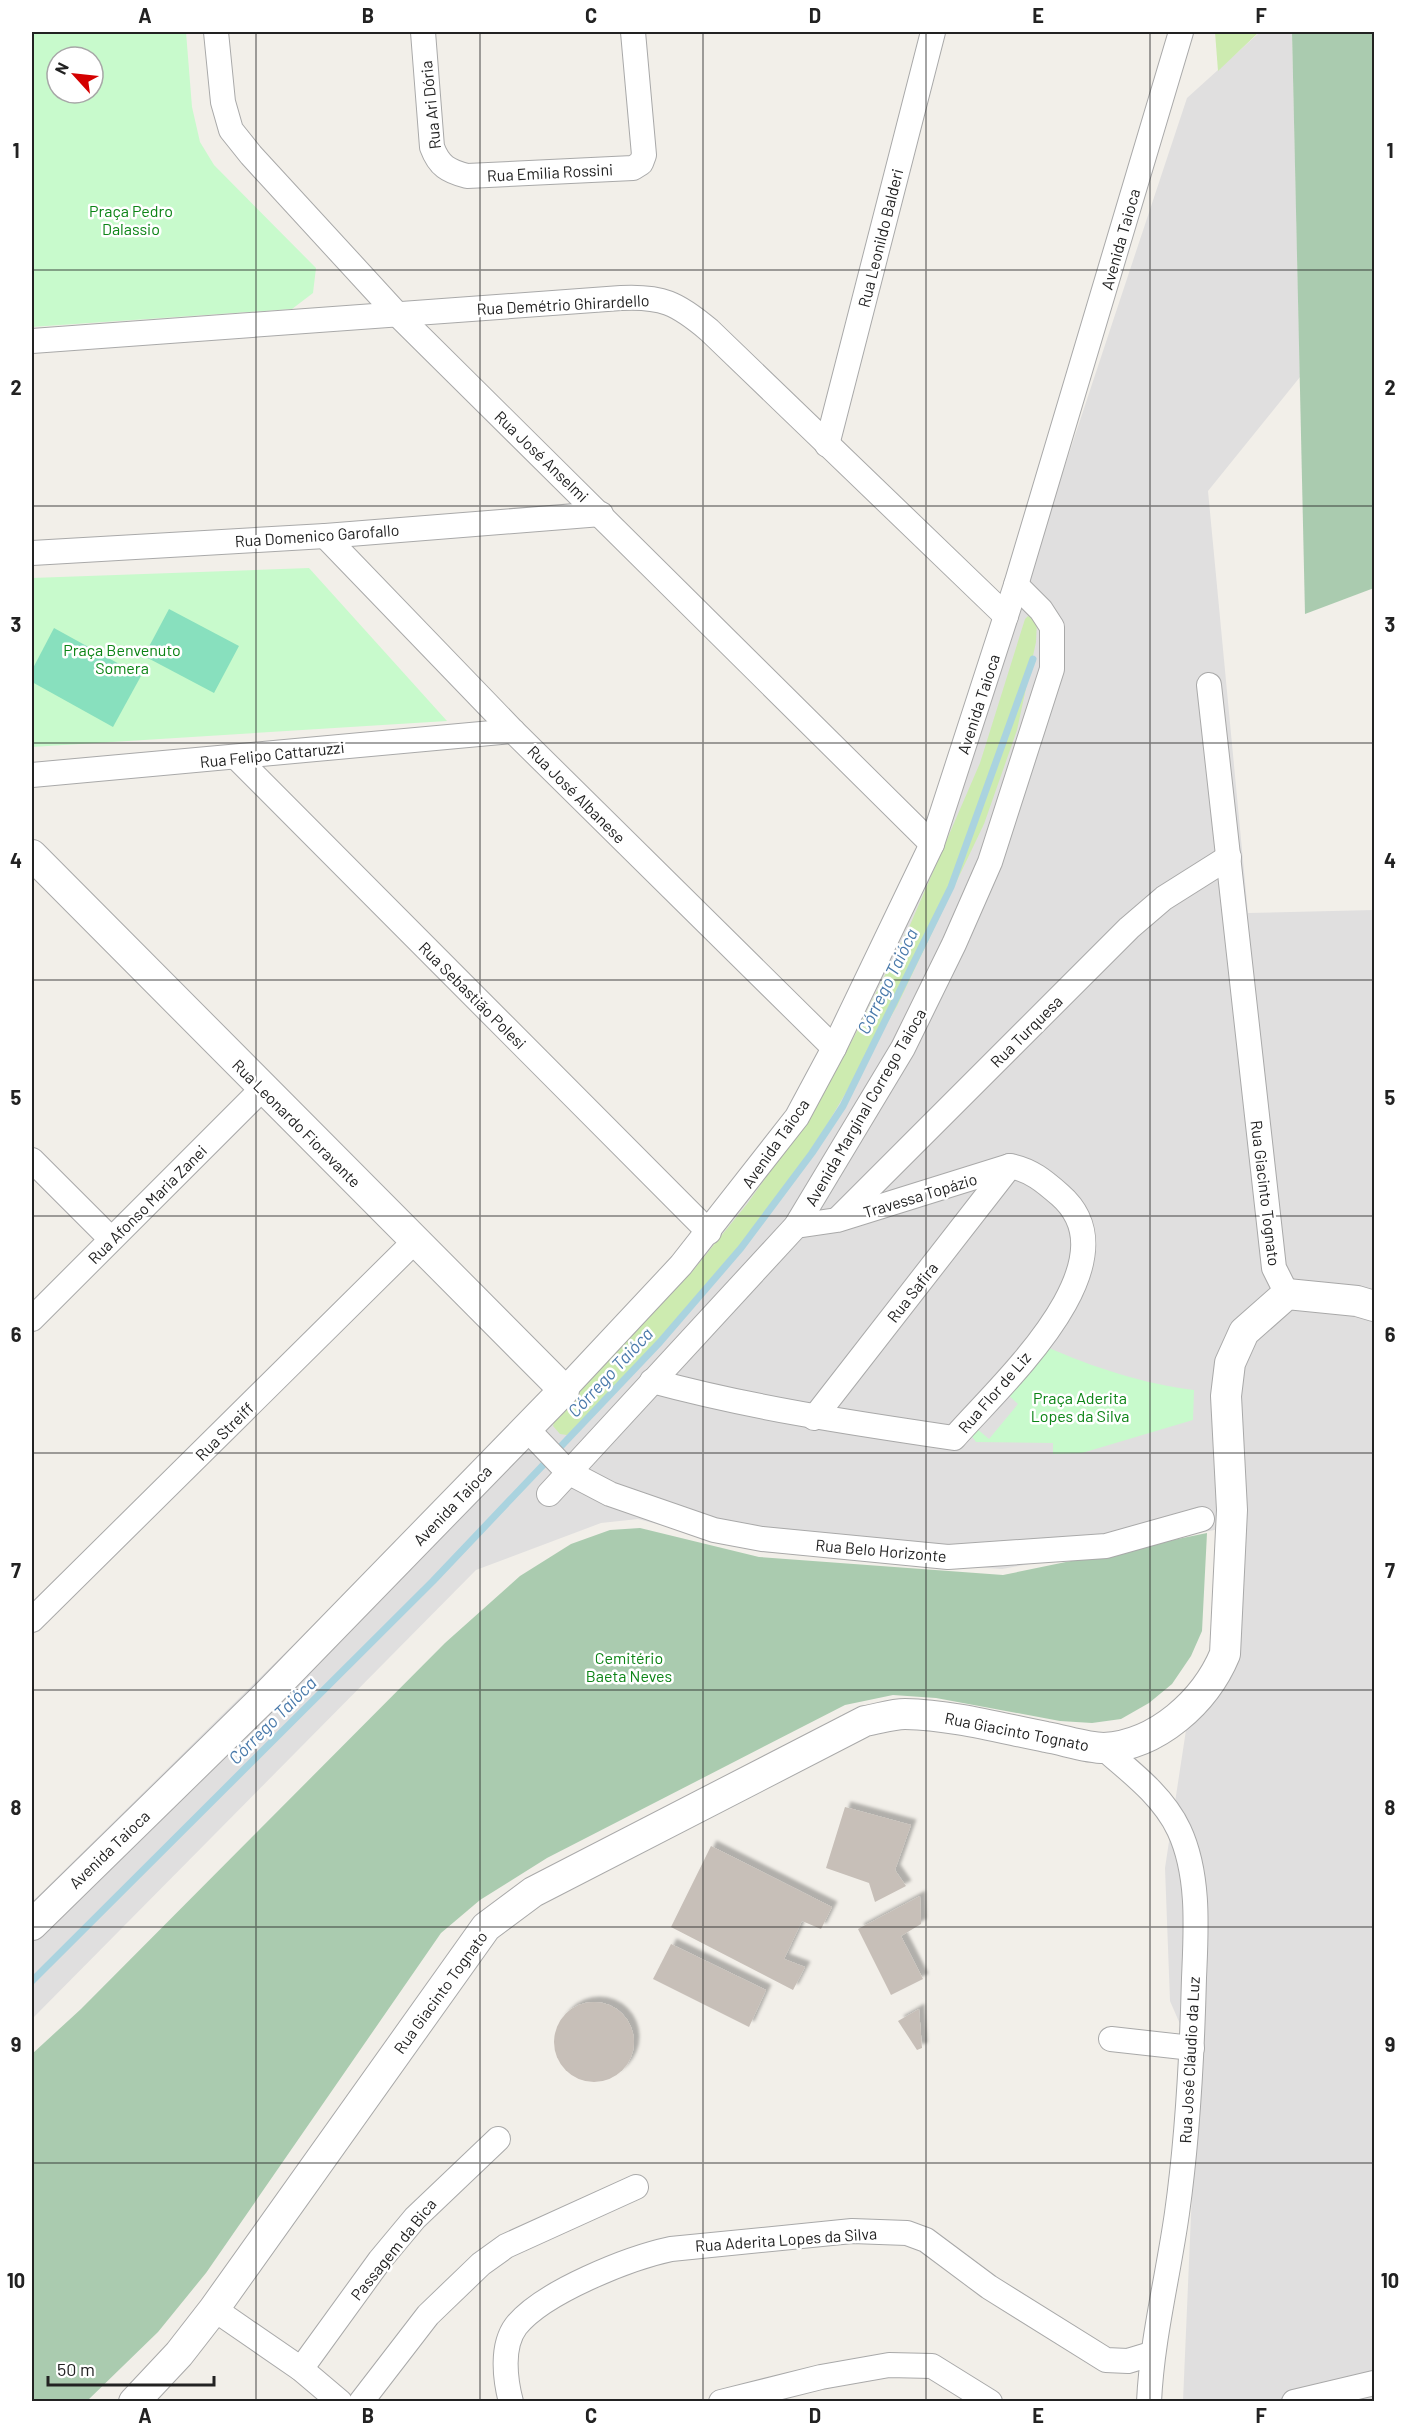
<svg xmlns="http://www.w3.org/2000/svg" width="1406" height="2433" viewBox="0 0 1406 2433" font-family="Barlow,sans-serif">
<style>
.residential{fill:#e0dfdf}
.grass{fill:#cdebb0}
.cemetery{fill:#aacbaf}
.park{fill:#c8facc;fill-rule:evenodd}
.pitch{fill:#88e0be}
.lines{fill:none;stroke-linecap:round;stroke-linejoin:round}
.stream{stroke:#aad3df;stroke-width:7}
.building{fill:#c7bfb8;filter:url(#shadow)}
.minor-casing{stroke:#a9a9a9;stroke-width:26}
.tertiary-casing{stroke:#a9a9a9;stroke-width:32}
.minor{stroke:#fff;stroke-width:24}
.tertiary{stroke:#fff;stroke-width:30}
.grid{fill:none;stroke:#222;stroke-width:1.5;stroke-opacity:0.55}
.labels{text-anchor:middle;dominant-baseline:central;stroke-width:5;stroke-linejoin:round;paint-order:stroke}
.street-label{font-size:16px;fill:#222;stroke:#fff}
.park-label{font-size:16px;fill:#0c8416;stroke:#fff}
.water-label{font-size:18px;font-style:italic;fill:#4a7aab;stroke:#fff}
.neatline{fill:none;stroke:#222;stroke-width:2}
.grid-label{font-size:20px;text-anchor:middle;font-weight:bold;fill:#222}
</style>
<defs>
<filter id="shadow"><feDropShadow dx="5.5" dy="-5.5" stdDeviation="1.5" flood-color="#0004"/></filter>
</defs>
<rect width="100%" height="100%" fill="#f2efe9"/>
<path class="residential" d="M 1260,32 L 1292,32 L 1300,377 L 1208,491 L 1248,913 L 1374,910 L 1374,2401 L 1183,2401 L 1193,2169 L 1190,2047 L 1170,2001 L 1165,1868 L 1188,1717 L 1232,1656 L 1220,1529 L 1002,1569 L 762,1552 L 638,1519 L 601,1523 L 476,1570 L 32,2019 L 32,1902 L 529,1413 L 777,1144 L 958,788 L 1187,98 Z"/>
<g class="grass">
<path d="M 1215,32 L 1259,32 L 1218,71 Z"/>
<path d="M 1028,616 L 1037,621 L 1036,642 L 1017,730 L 984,824 L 897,1006 L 802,1167 L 725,1269 L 639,1364 L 567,1435 L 560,1434 L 553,1426 L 556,1416 L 691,1273 L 747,1204 L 810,1115 L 854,1037 L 910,925 L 980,763 L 1025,619 Z"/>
</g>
<g class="cemetery">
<path d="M 1292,32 L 1374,32 L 1374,588 L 1305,614 Z"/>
<path d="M 640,1528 L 759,1557 L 1003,1575 L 1207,1533 L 1202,1631 L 1191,1656 L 1172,1684 L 1149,1703 L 1121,1719 L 1092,1723 L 1060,1721 L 936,1698 L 893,1695 L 845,1705 L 547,1858 L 480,1900 L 441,1933 L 206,2273 L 158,2332 L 87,2401 L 32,2402 L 32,2054 L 81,2009 L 445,1643 L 520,1576 L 571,1544 L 610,1530 Z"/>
</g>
<g class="park">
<path d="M 32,32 L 186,32 L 192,107 L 200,142 L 214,165 L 316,268 L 313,293 L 292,309 L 32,327 ZM 57,57 L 93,57 L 93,93 L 57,93 Z"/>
<path d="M 309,568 L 447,721 L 32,747 L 32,578 Z"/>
<path d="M 1047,1347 C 1092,1367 1144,1384 1194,1390 L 1193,1420 L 1082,1453 L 1053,1454 L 1053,1443 L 976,1442 L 971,1435 L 976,1428 L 989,1439 L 1018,1404 L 1006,1393 Z"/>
</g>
<g class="pitch">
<path d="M 169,609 L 239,646 L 214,693 L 144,656 Z"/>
<path d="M 54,628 L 141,676 L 113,727 L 32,682 L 32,670 Z"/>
</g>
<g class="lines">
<path class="stream" d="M 32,1981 L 433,1581 L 660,1342 L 741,1248 L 812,1153 L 843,1106 L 951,887 L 1033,659"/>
</g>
<g class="building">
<path d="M 845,1807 L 911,1825 L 895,1870 L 906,1886 L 875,1902 L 869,1883 L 826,1868 Z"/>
<path d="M 711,1846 L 832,1907 L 821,1929 L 802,1921 L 784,1959 L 805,1967 L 793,1990 L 671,1927 Z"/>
<path d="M 920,1896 L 921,1924 L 901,1936 L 923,1979 L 891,1995 L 858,1929 Z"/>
<path d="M 671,1944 L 766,1990 L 749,2027 L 653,1979 Z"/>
<circle cx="594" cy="2042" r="40"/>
<path d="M 919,2009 L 922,2048 L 917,2050 L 898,2021 Z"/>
</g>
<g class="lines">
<defs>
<g id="minor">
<path d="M 216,32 L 223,102 L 231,130 L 251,155 L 397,314 L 932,844"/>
<path d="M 423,32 L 432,147 C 439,166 448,171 467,176 L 633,168 L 641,163 L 644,155 L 633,32"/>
<path d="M 32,341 L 621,298 C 662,296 677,303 709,330 L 1006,616"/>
<path d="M 827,445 L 933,32"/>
<path d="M 325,536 L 513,731 L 834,1048"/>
<path d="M 32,553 L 325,536 L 601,514"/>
<path d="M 1209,685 L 1274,1268 L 1287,1294"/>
<path d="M 238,759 L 709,1232"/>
<path d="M 32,775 L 513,731"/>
<path d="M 32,1160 L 111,1239"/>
<path d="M 838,1219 L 1129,928 L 1164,898 L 1229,857"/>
<path d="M 32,1319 L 263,1088"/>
<path d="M 652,1381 C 752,1408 852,1423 954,1438 C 998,1387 1138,1263 1060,1195 C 1044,1181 1031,1170 1010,1166 L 837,1220 L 796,1226"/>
<path d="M 564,1390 L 681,1265 L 797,1117 L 834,1048 L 932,844 L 1016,585 L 1181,32"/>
<path d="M 814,1418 L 1010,1166"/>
<path d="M 526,1428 L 568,1472 L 610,1494 L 714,1530 L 762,1539 L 948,1557 L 1106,1546 L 1202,1519"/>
<path d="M 549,1494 L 796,1226 L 903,1048 L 954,944 L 990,862 L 1052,669 L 1052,627 L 1041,610 L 1016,585"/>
<path d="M 32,1620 L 415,1241"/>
<path d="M 1103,1748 C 1131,1772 1163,1796 1179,1830 C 1200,1875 1196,1931 1194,1978 C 1192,2057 1188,2135 1177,2213 C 1168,2277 1152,2338 1149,2402"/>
<path d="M 1111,2039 L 1192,2048"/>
<path d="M 214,2309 L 301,2369 L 340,2402"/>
<path d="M 301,2369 L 380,2260 L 415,2218 L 498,2139"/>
<path d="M 361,2402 L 428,2315 L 481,2264 L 506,2246 L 636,2187"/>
<path d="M 511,2402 C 505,2379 501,2346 516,2326 C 543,2292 629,2258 671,2249 L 852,2231 L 907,2233 L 926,2240 L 989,2287 L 1106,2360 L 1128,2361 L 1151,2354"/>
<path d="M 721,2402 L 821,2377 L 889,2365 L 932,2366 L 990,2402"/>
<path d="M 1294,2402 L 1374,2383"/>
</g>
<g id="tertiary">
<path d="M 32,855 L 564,1390 L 265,1697 L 32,1925"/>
<path d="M 134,2402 L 179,2354 L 214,2309 L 486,1927 L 533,1892 L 865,1721 C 878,1719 892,1714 905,1714 C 953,1715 1000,1728 1046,1737 C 1064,1740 1086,1748 1104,1748 C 1157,1745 1205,1702 1225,1654 L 1232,1510 L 1226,1396 L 1230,1363 L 1244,1332 L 1287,1294 L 1357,1301 L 1374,1306"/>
</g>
</defs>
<use href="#minor" class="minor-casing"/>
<use href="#tertiary" class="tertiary-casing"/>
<use href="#minor" class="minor"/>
<use href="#tertiary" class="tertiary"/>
</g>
<path class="grid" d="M 256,32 L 256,2402M 480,32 L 480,2402M 703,32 L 703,2402M 926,32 L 926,2402M 1150,32 L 1150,2402M 32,270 L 1374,270M 32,506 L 1374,506M 32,743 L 1374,743M 32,980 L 1374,980M 32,1216 L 1374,1216M 32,1453 L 1374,1453M 32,1690 L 1374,1690M 32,1927 L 1374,1927M 32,2163 L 1374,2163"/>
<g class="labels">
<g class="street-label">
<text transform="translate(430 105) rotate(-96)">Rua Ari Dória</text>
<text transform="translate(550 172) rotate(-3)">Rua Emilia Rossini</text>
<text transform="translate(880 238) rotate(-76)">Rua Leonildo Balderi</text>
<text transform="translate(1120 239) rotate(-74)">Avenida Taioca</text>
<text transform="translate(563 304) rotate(-3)">Rua Demétrio Ghirardello</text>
<text transform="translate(542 456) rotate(44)">Rua José Anselmi</text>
<text transform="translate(317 535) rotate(-4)">Rua Domenico Garofallo</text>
<text transform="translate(978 704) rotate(-72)">Avenida Taioca</text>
<text transform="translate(272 754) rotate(-6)">Rua Felipo Cattaruzzi</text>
<text transform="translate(577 794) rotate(45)">Rua José Albanese</text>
<text transform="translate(473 995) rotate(45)">Rua Sebastião Polesi</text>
<text transform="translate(1026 1031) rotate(-45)">Rua Turquesa</text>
<text transform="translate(865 1107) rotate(-60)">Avenida Marginal Corrego Taioca</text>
<text transform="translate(297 1123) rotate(45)">Rua Leonardo Fioravante</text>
<text transform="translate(775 1143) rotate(-55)">Avenida Taioca</text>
<text transform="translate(1266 1193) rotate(83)">Rua Giacinto Tognato</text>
<text transform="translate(920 1195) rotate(-17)">Travessa Topázio</text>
<text transform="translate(147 1204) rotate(-45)">Rua Afonso Maria Zanei</text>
<text transform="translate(912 1292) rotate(-52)">Rua Safira</text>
<text transform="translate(994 1392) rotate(-49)">Rua Flor de Liz</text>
<text transform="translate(224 1431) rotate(-45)">Rua Streiff</text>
<text transform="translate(452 1505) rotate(-46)">Avenida Taioca</text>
<text transform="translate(881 1550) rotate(5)">Rua Belo Horizonte</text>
<text transform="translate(1017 1731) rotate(11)">Rua Giacinto Tognato</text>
<text transform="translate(109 1849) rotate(-44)">Avenida Taioca</text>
<text transform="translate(440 1992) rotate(-54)">Rua Giacinto Tognato</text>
<text transform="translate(1189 2060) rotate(-87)">Rua José Cláudio da Luz</text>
<text transform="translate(786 2239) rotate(-4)">Rua Aderita Lopes da Silva</text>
<text transform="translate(393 2249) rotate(-51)">Passagem da Bica</text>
</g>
<g class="park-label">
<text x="131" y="210">Praça Pedro<tspan x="131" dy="18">Dalassio</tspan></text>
<text x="122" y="649">Praça Benvenuto<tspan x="122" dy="18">Somera</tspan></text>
<text x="1080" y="1397">Praça Aderita<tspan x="1080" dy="18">Lopes da Silva</tspan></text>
<text x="629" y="1657">Cemitério<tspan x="629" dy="18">Baeta Neves</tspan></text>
</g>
<g class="water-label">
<text transform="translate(887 981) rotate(-64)">Córrego Taióca</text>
<text transform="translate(610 1372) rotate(-47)">Córrego Taióca</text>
<text transform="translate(272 1720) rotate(-45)">Córrego Taióca</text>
</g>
</g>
<rect width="1406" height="2433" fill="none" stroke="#ffffff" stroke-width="66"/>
<g transform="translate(75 75) rotate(297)"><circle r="28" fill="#ffffff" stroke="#a7a7a7" stroke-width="1.5"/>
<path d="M0-4.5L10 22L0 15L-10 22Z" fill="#d40000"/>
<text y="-9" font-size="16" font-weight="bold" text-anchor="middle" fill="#222222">N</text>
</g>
<path d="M48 2376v9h166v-9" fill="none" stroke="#222222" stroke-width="3"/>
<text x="57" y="2376" font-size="18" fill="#222222" stroke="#ffffff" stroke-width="4.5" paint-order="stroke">50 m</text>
<rect x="33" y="33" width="1340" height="2367" class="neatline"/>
<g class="grid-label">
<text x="145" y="23">A</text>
<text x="368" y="23">B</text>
<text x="591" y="23">C</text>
<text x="815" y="23">D</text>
<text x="1038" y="23">E</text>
<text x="1261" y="23">F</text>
<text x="16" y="158">1</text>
<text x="1390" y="158">1</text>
<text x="16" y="395">2</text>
<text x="1390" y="395">2</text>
<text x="16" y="632">3</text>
<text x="1390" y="632">3</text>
<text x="16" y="868">4</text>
<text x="1390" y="868">4</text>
<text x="16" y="1105">5</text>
<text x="1390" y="1105">5</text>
<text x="16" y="1342">6</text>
<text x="1390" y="1342">6</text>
<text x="16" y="1578">7</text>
<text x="1390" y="1578">7</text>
<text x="16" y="1815">8</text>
<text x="1390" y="1815">8</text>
<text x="16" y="2052">9</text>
<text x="1390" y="2052">9</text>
<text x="16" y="2288">10</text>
<text x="1390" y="2288">10</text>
<text x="145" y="2423">A</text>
<text x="368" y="2423">B</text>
<text x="591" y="2423">C</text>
<text x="815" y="2423">D</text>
<text x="1038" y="2423">E</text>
<text x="1261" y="2423">F</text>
</g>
</svg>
